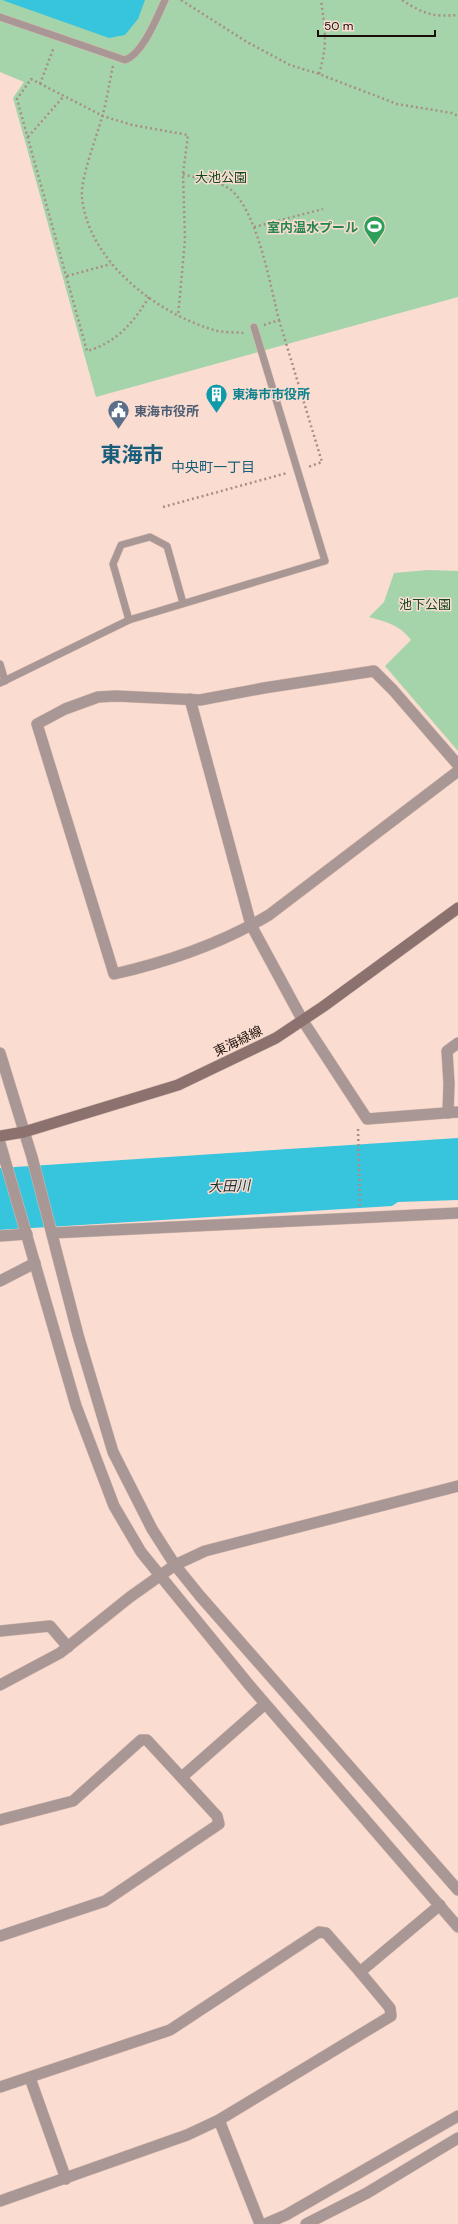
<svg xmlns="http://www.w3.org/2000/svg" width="458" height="2224" viewBox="0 0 458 2224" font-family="'DM Sans','Noto Sans JP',sans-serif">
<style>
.green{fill:#a5d4ab}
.water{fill:#37c5dd}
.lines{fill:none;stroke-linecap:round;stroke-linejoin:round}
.service-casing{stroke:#d7bbb0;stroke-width:8}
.minor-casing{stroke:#d7bbb0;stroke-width:12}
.tertiary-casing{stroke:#d7bbb0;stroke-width:12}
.secondary-casing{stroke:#d7bbb0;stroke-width:12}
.path{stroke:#a78f85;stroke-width:2.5;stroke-dasharray:2 3;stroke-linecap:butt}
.service{stroke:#a99795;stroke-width:7}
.minor{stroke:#a99795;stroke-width:11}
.tertiary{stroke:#a99795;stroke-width:11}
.secondary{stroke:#8b726f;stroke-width:11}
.labels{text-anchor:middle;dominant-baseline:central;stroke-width:3;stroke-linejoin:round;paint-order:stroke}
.park-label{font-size:13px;fill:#11491f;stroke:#fbdcd0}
.leisure-label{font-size:13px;font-weight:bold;fill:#27864d;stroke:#fbdcd0;text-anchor:end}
.culture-label{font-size:13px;font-weight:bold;fill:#0d838f;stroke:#fbdcd0;text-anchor:start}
.service-label{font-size:13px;font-weight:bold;fill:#4e5e75;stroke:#fbdcd0;text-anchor:start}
.street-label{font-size:13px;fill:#1a0e09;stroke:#fbdcd0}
.neighbourhood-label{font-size:14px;fill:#185d79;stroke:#fbdcd0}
.water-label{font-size:14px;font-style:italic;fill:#172e33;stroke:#fbdcd0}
.town-label{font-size:21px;font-weight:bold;fill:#185d79;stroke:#fbdcd0}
</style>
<rect width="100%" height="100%" fill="#fbdcd0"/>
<g class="green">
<path d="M 0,0 L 458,0 L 458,297 L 96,397 L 13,98 L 24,82 L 0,72 Z"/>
<path d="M 428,570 L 458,571 L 458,751 L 385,666 L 411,640 C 400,625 386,622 369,617 L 384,602 L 394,573 Z"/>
</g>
<g class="water">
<path d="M 2,0 L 145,0 L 138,19 L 125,35 L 109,38 Z"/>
<path d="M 458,1138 L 458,1200 L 398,1202 L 392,1206 L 0,1230 L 0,1168 Z"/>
</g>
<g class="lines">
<defs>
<g id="service">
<path d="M 0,17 L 125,60 C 143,54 157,17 165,0"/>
<path d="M 129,620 L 113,564 L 121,545 L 150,537 L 167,546 L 183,603"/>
<path d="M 0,664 L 5,681"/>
<path d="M 0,683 L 129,620 L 325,561 L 254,327"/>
</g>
<g id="minor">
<path d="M 190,699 L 251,925 L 303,1021 L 367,1119 L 458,1112"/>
<path d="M 458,765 L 393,690 L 374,671 L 264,688 L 200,700 L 116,696 L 98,697 L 65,709 L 37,724 L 114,974 C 167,962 222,943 269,915 L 458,771"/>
<path d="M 448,1113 L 449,1084 L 447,1051 L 458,1043"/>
<path d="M 52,1233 L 458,1213"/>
<path d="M 0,1236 L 27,1234"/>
<path d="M 0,1281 L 35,1263"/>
<path d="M 0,1631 L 50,1626 L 68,1647"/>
<path d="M 182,1777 L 265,1704"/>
<path d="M 0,1820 L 73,1801 L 141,1740 L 147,1740 L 217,1816 L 219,1824 L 105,1901 L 0,1936"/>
<path d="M 30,2078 L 66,2179"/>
<path d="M 0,2087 L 170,2030 L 319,1932 L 326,1933 L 360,1972"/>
<path d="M 219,2120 L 260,2224"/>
<path d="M 0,2201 L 187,2135 L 219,2120 L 391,2016 L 390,2008 L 360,1972 L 440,1905"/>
</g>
<g id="tertiary">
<path d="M 0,1053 L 32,1157 L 78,1335 L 113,1452 L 152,1529 L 175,1565 L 200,1596 L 458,1890"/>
<path d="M 0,1143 L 76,1406 L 114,1506 L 141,1552 L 250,1686 L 458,1927"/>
<path d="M 0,1685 L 60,1653 L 130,1597 L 175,1565 L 205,1551 L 458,1486"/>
<path d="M 265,2224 L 286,2215 L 458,2116"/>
<path d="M 306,2224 L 367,2193 L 458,2138"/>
</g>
<path id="secondary" d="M 0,1136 L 24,1132 L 178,1085 L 276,1038 L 324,1006 L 458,908"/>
</defs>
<use href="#service" class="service-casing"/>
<use href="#minor" class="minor-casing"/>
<use href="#tertiary" class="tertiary-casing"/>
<use href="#secondary" class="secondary-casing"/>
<g class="path">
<path d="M 181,0 L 247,42 L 290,65 L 319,74 L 397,104 L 452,113 L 458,116"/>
<path d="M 402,0 C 424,14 432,17 458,15"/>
<path d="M 113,66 C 109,83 107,101 102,117 C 97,136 80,179 82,197 C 88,261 156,313 214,330 C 223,333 235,332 244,333"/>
<path d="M 319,74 C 328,44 325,30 321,0"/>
<path d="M 40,84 L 54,47"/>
<path d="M 28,137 L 64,96"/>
<path d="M 183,174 C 194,178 222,183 230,189 C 258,212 270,285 279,320 L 264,325"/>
<path d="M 254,227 L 323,209"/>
<path d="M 67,276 L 111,264"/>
<path d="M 149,297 C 134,322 116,343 87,351 L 17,99 L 31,79 L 103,116 L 132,125 L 188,135 L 183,174 L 185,240 L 178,316"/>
<path d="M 279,320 L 322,462 L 308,467"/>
<path d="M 163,507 L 287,473"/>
<path d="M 358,1129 L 360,1206"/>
</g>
<use href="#service" class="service"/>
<use href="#minor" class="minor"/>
<use href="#tertiary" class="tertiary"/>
<use href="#secondary" class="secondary"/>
</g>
<defs>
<symbol id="stadium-pin" viewBox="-11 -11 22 30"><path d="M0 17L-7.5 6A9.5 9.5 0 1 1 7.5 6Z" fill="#2e9e5b" stroke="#fbdcd0"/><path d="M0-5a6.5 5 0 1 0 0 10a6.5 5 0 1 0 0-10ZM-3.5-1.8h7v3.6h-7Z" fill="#fff"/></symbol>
<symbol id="building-pin" viewBox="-11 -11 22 30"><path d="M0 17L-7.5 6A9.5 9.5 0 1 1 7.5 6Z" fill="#0f9aa8" stroke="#fbdcd0"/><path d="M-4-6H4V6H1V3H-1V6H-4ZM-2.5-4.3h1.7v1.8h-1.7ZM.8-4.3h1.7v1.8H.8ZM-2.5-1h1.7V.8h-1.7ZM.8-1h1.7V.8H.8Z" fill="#fff"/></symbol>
<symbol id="civic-pin" viewBox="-11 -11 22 30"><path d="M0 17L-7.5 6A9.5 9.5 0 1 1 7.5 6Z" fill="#5c6f8a" stroke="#fbdcd0"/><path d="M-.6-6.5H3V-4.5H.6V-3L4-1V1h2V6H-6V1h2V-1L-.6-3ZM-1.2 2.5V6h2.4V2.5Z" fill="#fff"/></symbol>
</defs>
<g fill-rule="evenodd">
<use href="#stadium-pin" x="362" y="214" width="25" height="34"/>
<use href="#building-pin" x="204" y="382" width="25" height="34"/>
<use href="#civic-pin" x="106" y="398" width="25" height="34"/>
</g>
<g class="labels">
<g class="park-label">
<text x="221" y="177">大池公園</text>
<text x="425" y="604">池下公園</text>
</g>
<g class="leisure-label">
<text x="358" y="227">室内温水プール</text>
</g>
<g class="culture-label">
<text x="232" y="394">東海市市役所</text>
</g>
<g class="service-label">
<text x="134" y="411">東海市役所</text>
</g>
<g class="street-label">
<text transform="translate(238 1041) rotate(-26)">東海緑線</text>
</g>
<g class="neighbourhood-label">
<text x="213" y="467">中央町一丁目</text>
</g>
<g class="water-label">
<text transform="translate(229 1186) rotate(-2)">大田川</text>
</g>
<g class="town-label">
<text x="132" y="455">東海市</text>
</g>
</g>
<path d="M318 30v6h117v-6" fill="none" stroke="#1a0e09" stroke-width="2"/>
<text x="324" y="30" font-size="12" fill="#1a0e09" stroke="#fbdcd0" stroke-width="3" paint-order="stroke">50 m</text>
</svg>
